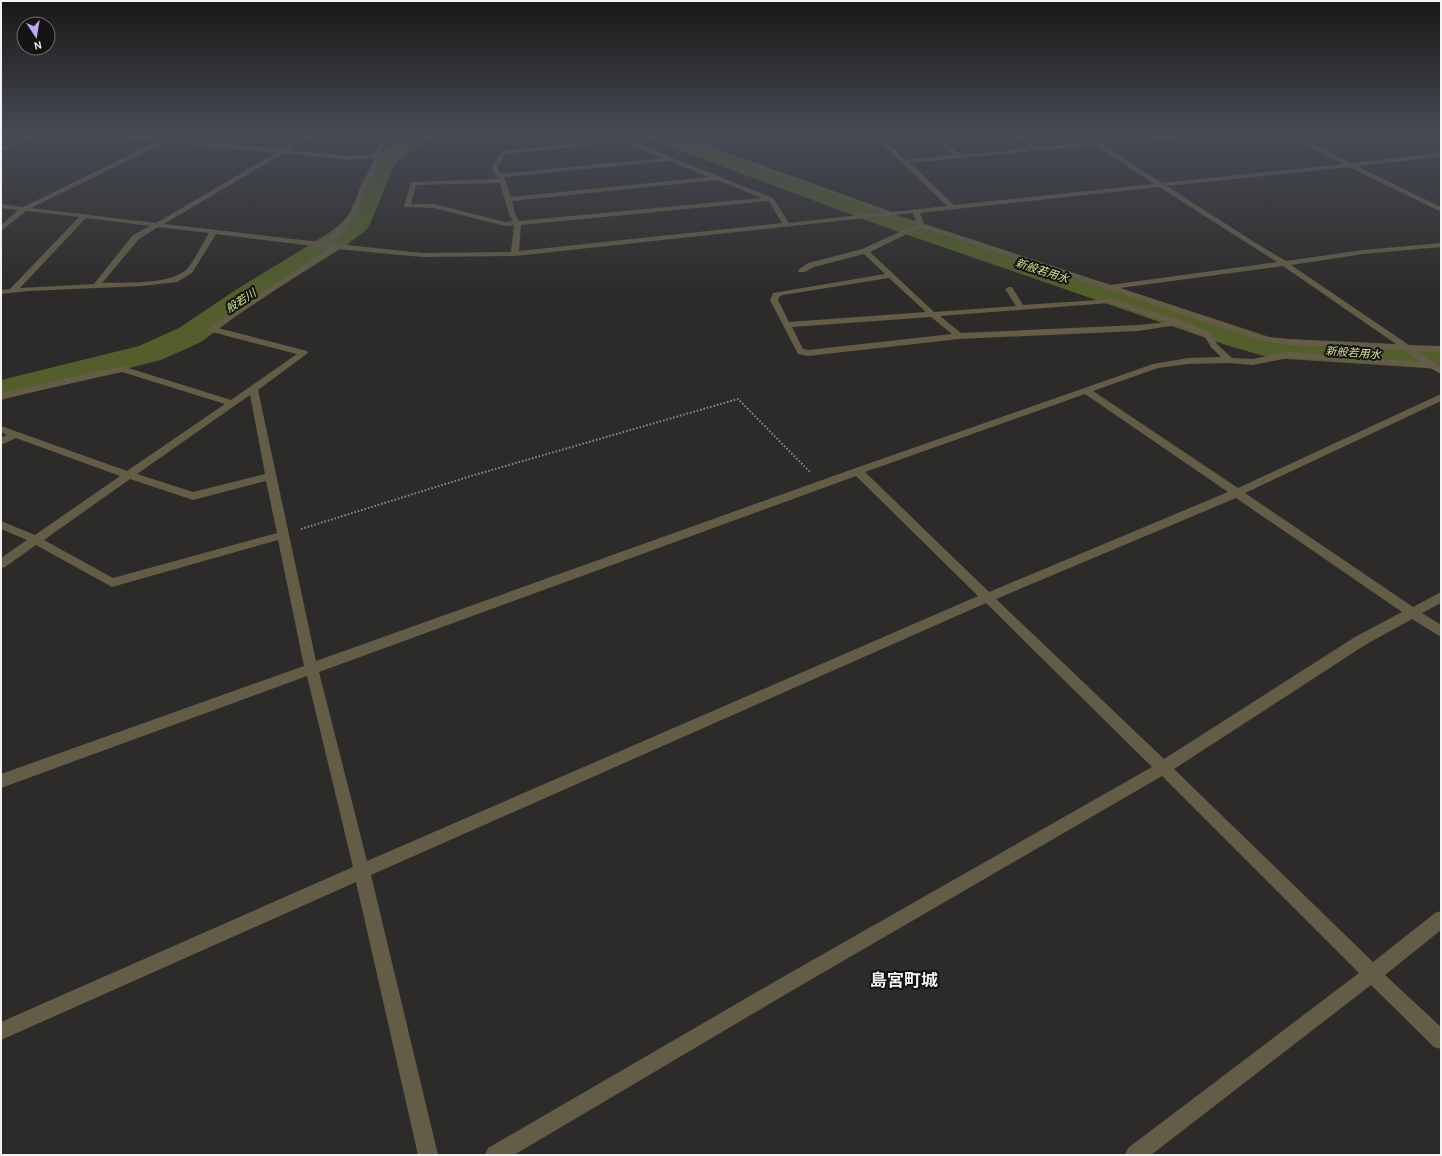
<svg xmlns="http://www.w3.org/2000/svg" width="1442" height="1156" viewBox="0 0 1442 1156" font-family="Karla,'Noto Sans JP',sans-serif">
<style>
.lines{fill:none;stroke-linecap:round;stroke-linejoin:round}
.river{fill:#535e2c;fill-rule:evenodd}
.path{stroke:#8e8d8b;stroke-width:2;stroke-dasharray:1.5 2;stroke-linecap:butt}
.minor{fill:#635d48;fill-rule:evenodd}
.labels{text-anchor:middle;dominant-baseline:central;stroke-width:4;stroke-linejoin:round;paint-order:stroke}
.far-water-label{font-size:11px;font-style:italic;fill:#d1e495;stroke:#151413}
.near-quarter-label{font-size:17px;font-weight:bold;fill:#f4f3f2;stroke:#151413}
</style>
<rect width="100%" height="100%" fill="#2d2b29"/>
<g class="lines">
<g class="river">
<path d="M 409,133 L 438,133 L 435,138 L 425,142 L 395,163 L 370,224 L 366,230 L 345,246 L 254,303 L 201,342 L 161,360 L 1,400 L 1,380 L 139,346 L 179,328 L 234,291 L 327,234 L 346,220 L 377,155 Z"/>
<path d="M 643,133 L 674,133 L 900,216 L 1273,338 L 1441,349 L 1441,369 L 1271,358 L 1229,346 L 882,226 L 646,138 Z"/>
</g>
<path class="path" d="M 301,529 L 471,476 L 738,399 L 810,472"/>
<g class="minor">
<path d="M 34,133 L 42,133 L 1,151 L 1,147 Z"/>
<path d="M 95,133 L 115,133 L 281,149 L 310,133 L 317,133 L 289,150 L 349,156 L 375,154 C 378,141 387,133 401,133 L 383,146 L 378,165 L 367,185 L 357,214 L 342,233 L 328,243 L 422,253 L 511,252 L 514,225 L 505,226 L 434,208 L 405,207 L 404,206 L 411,182 L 498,179 L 491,168 L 502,151 L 625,139 L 773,198 L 789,223 L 884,212 L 663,133 L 671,133 L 892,212 L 947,206 L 871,133 L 877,133 L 906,160 L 954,155 L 928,133 L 934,133 L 961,155 L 1032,148 L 1011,133 L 1018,133 L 1040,147 L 1091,142 L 1078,133 L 1085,133 L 1098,142 L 1190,133 L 1211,133 L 1208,135 L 1103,145 L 1162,183 L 1343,164 L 1283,133 L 1290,133 L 1351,163 L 1441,153 L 1441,157 L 1357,166 L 1441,207 L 1441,212 L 1349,167 L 1167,186 L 1254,242 L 1286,261 L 1363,250 L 1441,243 L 1441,247 L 1363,254 L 1291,265 L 1409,345 L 1441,346 L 1441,352 L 1417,351 L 1441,367 L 1441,374 L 1430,368 L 1289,358 L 1252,365 L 1229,363 L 1188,364 L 1158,368 L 1093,391 L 1238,488 L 1441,394 L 1441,401 L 1245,493 L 1413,607 L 1441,592 L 1441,603 L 1422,613 L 1441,625 L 1441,637 L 1412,619 L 1365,645 L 1174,769 L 1373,962 L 1435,913 L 1441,911 L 1441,930 L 1385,975 L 1441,1027 L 1441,1049 L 1434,1047 L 1371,985 L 1151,1155 L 1125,1155 L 1128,1148 L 1359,973 L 1162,776 L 793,990 L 514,1155 L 485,1155 L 488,1148 L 781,978 L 1152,767 L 986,603 L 371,875 L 438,1155 L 418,1155 L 356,882 L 1,1040 L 1,1022 L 353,867 L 307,676 L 1,788 L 1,774 L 304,666 L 278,540 L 112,587 L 36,545 L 5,567 L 1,568 L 1,558 L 27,540 L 1,529 L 1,521 L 35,535 L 120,476 L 16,438 L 1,445 L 1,438 L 7,435 L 1,432 L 1,426 L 127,471 L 225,404 L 122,372 L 1,399 L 1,393 L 122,366 L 231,400 L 297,354 L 208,331 L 207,329 L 329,248 L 216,234 L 192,273 L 177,282 L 142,286 L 28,291 L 1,294 L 1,290 L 10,289 L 79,217 L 26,211 L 1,231 L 1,225 L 18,210 L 1,208 L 1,204 L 23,207 L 158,141 L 98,135 ZM 166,142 L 276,153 L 156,223 L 31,208 ZM 622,142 L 662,158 L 501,174 L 497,168 L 506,154 ZM 1096,145 L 1154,184 L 954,205 L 910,163 ZM 284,153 L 349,160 L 374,158 L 372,165 L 361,185 L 351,213 L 336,229 L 320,242 L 164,224 ZM 669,161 L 709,177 L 511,197 L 504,177 ZM 717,180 L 762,198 L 519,221 L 515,214 L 512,201 ZM 500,183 L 509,214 L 513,221 L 505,222 L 434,204 L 411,204 L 416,185 ZM 1159,187 L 1277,262 L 1110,285 L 924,224 L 920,213 ZM 769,201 L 782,223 L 519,251 L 521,225 ZM 913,213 L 917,224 L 862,249 L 808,263 L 798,270 L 799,272 L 805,272 L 814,267 L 864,254 L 885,274 L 773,293 L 770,300 L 798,354 L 808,356 L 959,339 L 1138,331 L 1177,325 L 1205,337 L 1211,347 L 1221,357 L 1188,358 L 1153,364 L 853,469 L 316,661 L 258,390 L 308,353 L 307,351 L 218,328 L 337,249 L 422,257 L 515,256 ZM 86,218 L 150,226 L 133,235 L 94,284 L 20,288 ZM 158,227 L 209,233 C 203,243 193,263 186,270 C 169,285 124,282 102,283 L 139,239 ZM 921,227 L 1263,341 L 1289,345 L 1404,350 L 1421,362 L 1289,352 L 1252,359 L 1232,358 L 1217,344 L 1211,333 L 1191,324 L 1113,299 L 1023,305 L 1012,287 L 1009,287 L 1005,289 L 1016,306 L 934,312 L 870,252 ZM 1283,266 L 1396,344 L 1289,339 L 1267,337 L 1120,288 ZM 889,278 L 926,312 L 789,322 L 778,300 L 779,297 L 783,295 ZM 1109,303 L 1168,322 L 1138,325 L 961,333 L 940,316 ZM 931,317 L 952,334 L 808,350 L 803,349 L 792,327 ZM 1085,394 L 1228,492 L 989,592 L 865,472 ZM 250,395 L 265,474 L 193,492 L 137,474 ZM 856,476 L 978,596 L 367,861 L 319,672 ZM 130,479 L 193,500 L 266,481 L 277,533 L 113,578 L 44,540 ZM 1236,498 L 1402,612 L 1355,637 L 1164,759 L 996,599 Z"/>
<path d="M 1418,133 L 1426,133 L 1441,139 L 1441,143 Z"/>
</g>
</g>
<linearGradient id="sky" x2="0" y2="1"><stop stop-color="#191817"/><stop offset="0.45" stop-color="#464a54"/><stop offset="1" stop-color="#464a54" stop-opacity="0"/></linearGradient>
<rect width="1442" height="295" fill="url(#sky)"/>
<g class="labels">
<g class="far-water-label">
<text transform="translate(1042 271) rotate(18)">新般若用水</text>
<text transform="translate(241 301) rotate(-33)">般若川</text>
<text transform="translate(1353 353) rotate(4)">新般若用水</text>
</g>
<g class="near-quarter-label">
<text x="904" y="980">島宮町城</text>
</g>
</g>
<rect width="1442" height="1156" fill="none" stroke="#f4f3f2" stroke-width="4"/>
<g transform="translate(36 36) rotate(168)"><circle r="19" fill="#151413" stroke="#6e6d6c"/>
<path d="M0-3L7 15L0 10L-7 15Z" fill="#bea9f5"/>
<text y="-6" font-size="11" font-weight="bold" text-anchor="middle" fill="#f4f3f2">N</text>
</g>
</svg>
